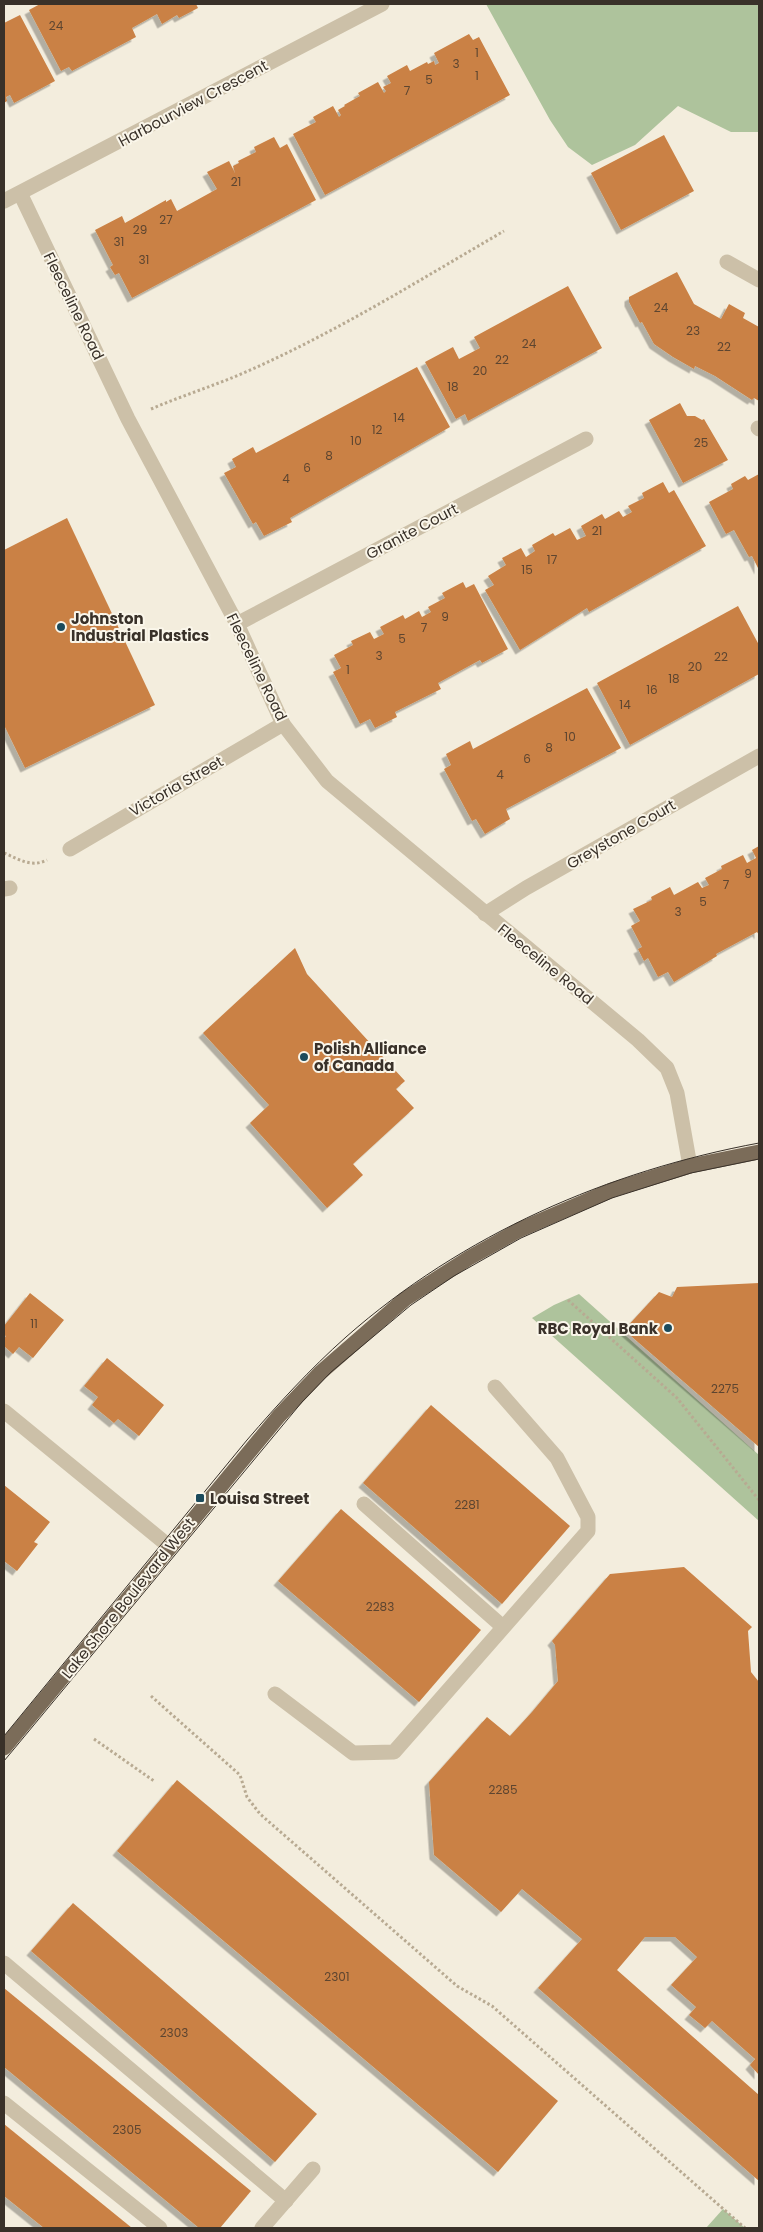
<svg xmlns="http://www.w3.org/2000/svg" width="763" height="2232" viewBox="0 0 763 2232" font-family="Poppins,sans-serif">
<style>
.green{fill:#aec39c}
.building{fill:#ca8144;filter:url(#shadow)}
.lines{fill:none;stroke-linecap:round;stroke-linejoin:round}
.path{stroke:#b8aa92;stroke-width:3;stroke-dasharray:2.5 2.5;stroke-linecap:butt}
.lane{stroke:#ccc0a8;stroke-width:15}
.street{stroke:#ccc0a8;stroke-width:15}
.primary{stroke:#7b6c59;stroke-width:15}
.tram{stroke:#393129;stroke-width:1}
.poi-dot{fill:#1c4b5c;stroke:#faf6ea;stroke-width:2}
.labels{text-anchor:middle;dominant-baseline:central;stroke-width:4;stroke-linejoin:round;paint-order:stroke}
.number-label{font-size:12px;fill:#5d4530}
.street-label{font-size:15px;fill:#393129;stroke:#faf6ea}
.poi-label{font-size:15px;font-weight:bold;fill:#393129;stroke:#faf6ea;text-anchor:start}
</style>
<defs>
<filter id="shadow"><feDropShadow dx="-4.5" dy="4.5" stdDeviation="0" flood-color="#0004"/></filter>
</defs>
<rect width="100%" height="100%" fill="#f3eddd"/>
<g class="green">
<path d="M 486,4 L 759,4 L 759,132 L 731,132 L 678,106 L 635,145 L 592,165 L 568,147 L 550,120 Z"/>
<path d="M 579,1294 L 759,1455 L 759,1521 L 532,1318 L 554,1305 Z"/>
<path d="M 723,2209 L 745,2228 L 706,2228 Z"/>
</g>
<g class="building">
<path d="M 40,4 L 196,4 L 198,8 L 179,18 L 177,15 L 162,24 L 157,14 L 132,28 L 136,37 L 72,71 L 69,67 L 61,71 L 29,10 Z"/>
<path d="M 20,15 L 55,81 L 14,103 L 10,95 L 6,97 L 7,101 L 4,103 L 4,23 Z"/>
<path d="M 469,34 L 473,40 L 479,37 L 510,95 L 325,195 L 293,134 L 316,122 L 313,117 L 333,106 L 339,117 L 341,115 L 338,110 L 345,106 L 344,105 L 360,96 L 358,93 L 378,82 L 384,93 L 386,91 L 383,87 L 391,83 L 387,76 L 407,65 L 410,71 L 427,62 L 428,64 L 434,61 L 435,65 L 439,63 L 434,53 Z"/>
<path d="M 664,135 L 694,191 L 621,230 L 591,173 Z"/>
<path d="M 274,137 L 280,148 L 287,144 L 316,200 L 132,298 L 119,273 L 115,275 L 110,267 L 113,265 L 95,230 L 122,216 L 125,223 L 166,200 L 166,202 L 171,199 L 177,211 L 217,189 L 207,172 L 229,161 L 235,173 L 233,166 L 239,163 L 238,161 L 256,152 L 254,147 Z"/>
<path d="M 677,272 L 694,304 L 721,319 L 729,304 L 745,313 L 743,318 L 759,327 L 759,401 L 754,398 L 752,400 L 715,376 L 695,366 L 694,369 L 673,357 L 654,344 L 642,322 L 640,323 L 629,302 L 629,297 Z"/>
<path d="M 568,286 L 602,348 L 468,421 L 465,414 L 456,419 L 425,362 L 453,347 L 459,359 L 480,348 L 474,337 Z"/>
<path d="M 417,367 L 450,427 L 290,518 L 292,522 L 264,536 L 256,522 L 253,524 L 224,473 L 236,467 L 232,459 L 253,447 L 256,453 Z"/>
<path d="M 680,403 L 687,416 L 695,416 L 702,420 L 704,419 L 728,460 L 683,483 L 649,420 Z"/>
<path d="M 759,474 L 759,570 L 752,556 L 749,557 L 734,530 L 726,534 L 709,502 L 733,489 L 731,484 L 745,476 L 748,480 Z"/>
<path d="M 663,482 L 669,493 L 674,490 L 706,546 L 589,612 L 587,608 L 520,650 L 485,590 L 494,585 L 488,576 L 506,565 L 502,558 L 521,548 L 526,557 L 535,551 L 532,545 L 553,533 L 555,536 L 570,528 L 577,540 L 586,536 L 581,526 L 602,514 L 605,519 L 619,511 L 623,517 L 632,512 L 628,506 L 644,498 L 642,493 Z"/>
<path d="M 67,518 L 155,705 L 25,768 L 4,725 L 4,550 Z"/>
<path d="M 463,582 L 466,588 L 474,584 L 508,649 L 482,663 L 480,660 L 438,683 L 441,689 L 395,712 L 397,717 L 375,728 L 370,719 L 360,724 L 333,672 L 341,668 L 334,655 L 353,645 L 351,641 L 370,632 L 374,639 L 384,634 L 380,627 L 403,615 L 405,619 L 419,611 L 422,617 L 431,612 L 428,607 L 445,598 L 442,593 Z"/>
<path d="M 738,606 L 759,645 L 759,674 L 630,745 L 597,683 Z"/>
<path d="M 587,688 L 621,748 L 506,809 L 510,819 L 485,834 L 476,819 L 472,821 L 444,769 L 451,765 L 446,754 L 470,741 L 473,749 Z"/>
<path d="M 759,846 L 759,935 L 757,932 L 716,954 L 717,956 L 674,982 L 668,972 L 658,977 L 648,958 L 644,961 L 638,949 L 642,947 L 631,926 L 640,921 L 633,909 L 652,900 L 651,897 L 670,887 L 674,895 L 698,882 L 702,888 L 709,885 L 705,878 L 722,869 L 721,866 L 743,855 L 747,863 L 756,858 L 752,850 Z"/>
<path d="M 295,948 L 307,974 L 405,1081 L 396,1089 L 414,1108 L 353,1164 L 363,1175 L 327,1208 L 250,1123 L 269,1105 L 203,1033 Z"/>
<path d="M 759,1283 L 759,1447 L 624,1330 L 659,1292 L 672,1297 L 677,1287 Z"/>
<path d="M 30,1293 L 64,1320 L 33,1358 L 19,1347 L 13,1354 L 4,1346 L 4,1339 L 6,1336 L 4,1335 L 4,1326 Z"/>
<path d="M 107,1358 L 164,1405 L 139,1436 L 118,1419 L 114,1423 L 92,1405 L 98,1397 L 84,1386 Z"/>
<path d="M 431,1405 L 570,1526 L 502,1604 L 363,1483 Z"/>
<path d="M 4,1485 L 50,1522 L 34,1542 L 38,1544 L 17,1571 L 4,1561 Z"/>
<path d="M 341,1509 L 481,1630 L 419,1702 L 278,1581 Z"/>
<path d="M 684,1567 L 752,1627 L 748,1631 L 751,1672 L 759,1682 L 759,2075 L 750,2065 L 755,2059 L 712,2021 L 705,2028 L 689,2015 L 696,2007 L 671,1985 L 697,1957 L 675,1937 L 645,1937 L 617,1970 L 759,2095 L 759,2181 L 538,1988 L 582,1939 L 522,1889 L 501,1912 L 434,1855 L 429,1782 L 487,1717 L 510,1736 L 532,1712 L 558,1681 L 555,1645 L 552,1641 L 610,1574 Z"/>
<path d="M 177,1780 L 558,2101 L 498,2172 L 117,1851 Z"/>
<path d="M 73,1903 L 317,2114 L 275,2162 L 31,1951 Z"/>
<path d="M 4,1988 L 251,2191 L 220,2228 L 199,2228 L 4,2067 Z"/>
<path d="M 4,2124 L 132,2228 L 44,2228 L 4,2196 Z"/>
</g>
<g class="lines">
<g class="path">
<path d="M 151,409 C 186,394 223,383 257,367 C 343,328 423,278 504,231"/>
<path d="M 4,853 C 19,859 31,868 47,860"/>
<path d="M 568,1300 L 677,1398 L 759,1500"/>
<path d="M 151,1696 L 240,1775 L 247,1797 L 260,1814 L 457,1986 L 492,2006 L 745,2228"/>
<path d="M 94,1739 L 154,1781"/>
</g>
<g class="lane">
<path d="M 364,1504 L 503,1627"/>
<path d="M 275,1694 L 353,1753 L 394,1752 L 588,1531 L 588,1517 L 557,1458 L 495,1387"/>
<path d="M 4,1963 L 286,2201"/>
<path d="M 4,2103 L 160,2228"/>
<path d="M 262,2228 L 313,2169"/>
</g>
<g class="street">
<path d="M 20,193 L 128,419 L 237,624 L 283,724 L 327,781 L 638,1040 L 667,1068 L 677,1093 L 690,1166"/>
<path d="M 4,201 L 382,4"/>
<path d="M 727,262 L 759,280"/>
<path d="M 758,428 L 759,429"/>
<path d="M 237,624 L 586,439"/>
<path d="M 70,849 L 283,724"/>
<path d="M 4,889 L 10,888"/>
<path d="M 485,914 L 526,888 L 759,756"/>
<path d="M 4,1411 L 170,1547"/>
</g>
<path class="primary" d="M 4,1748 L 279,1416 L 320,1373 L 405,1299 L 469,1258 L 519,1230 L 612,1190 L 690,1166 L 759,1152"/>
<g class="tram">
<path d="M 4,1736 L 247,1440 C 278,1404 310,1369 346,1337 C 463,1234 608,1171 759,1143"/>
<path d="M 4,1761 L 302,1402 L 331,1372 L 411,1305 L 454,1276 L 521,1238 L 612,1198 L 691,1173 L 759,1159"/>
</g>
</g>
<g class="poi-dot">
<circle cx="61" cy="627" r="5"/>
<circle cx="304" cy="1057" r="5"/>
<circle cx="668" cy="1328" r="5"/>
<rect x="195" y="1493" width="10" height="10" rx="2.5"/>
</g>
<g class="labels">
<g class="number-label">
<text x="56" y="25">24</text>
<text x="477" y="52">1</text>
<text x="456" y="63">3</text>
<text x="477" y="75">1</text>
<text x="429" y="79">5</text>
<text x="407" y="90">7</text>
<text x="236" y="181">21</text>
<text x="166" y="219">27</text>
<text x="140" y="229">29</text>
<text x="119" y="241">31</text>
<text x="144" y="259">31</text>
<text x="661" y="307">24</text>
<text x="693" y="330">23</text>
<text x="529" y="343">24</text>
<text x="724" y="346">22</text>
<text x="502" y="359">22</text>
<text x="480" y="370">20</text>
<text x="453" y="386">18</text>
<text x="399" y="417">14</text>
<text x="377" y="429">12</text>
<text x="356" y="440">10</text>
<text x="701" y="442">25</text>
<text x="329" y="455">8</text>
<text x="307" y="467">6</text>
<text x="286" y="478">4</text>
<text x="597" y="530">21</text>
<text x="552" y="559">17</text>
<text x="527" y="569">15</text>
<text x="445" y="616">9</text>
<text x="424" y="627">7</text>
<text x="402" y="638">5</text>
<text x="379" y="655">3</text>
<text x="721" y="656">22</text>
<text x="695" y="666">20</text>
<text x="348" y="669">1</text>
<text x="674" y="678">18</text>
<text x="652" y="689">16</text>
<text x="625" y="704">14</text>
<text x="570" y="736">10</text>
<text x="549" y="747">8</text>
<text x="527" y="758">6</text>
<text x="500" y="774">4</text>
<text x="748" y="873">9</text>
<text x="726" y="884">7</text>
<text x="703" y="901">5</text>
<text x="678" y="911">3</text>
<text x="34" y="1323">11</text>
<text x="725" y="1388">2275</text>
<text x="467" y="1504">2281</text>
<text x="380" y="1606">2283</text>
<text x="503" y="1789">2285</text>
<text x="337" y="1976">2301</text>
<text x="174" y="2032">2303</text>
<text x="127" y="2129">2305</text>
</g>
<g class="street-label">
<text transform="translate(193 103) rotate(-28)">Harbourview Crescent</text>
<text transform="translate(74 306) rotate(64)">Fleeceline Road</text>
<text transform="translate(412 531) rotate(-28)">Granite Court</text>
<text transform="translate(257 667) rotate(64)">Fleeceline Road</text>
<text transform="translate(176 786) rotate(-30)">Victoria Street</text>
<text transform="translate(621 834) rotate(-30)">Greystone Court</text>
<text transform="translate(546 964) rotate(39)">Fleeceline Road</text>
<text transform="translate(128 1598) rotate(-51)">Lake Shore Boulevard West</text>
</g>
<g class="poi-label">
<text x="71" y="618">Johnston<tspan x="71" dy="17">Industrial Plastics</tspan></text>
<text x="314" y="1048">Polish Alliance<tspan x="314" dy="17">of Canada</tspan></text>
<text x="658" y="1328" text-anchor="end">RBC Royal Bank</text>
<text x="210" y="1498">Louisa Street</text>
</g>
</g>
<rect width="763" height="2232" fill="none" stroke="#393129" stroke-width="10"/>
</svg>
